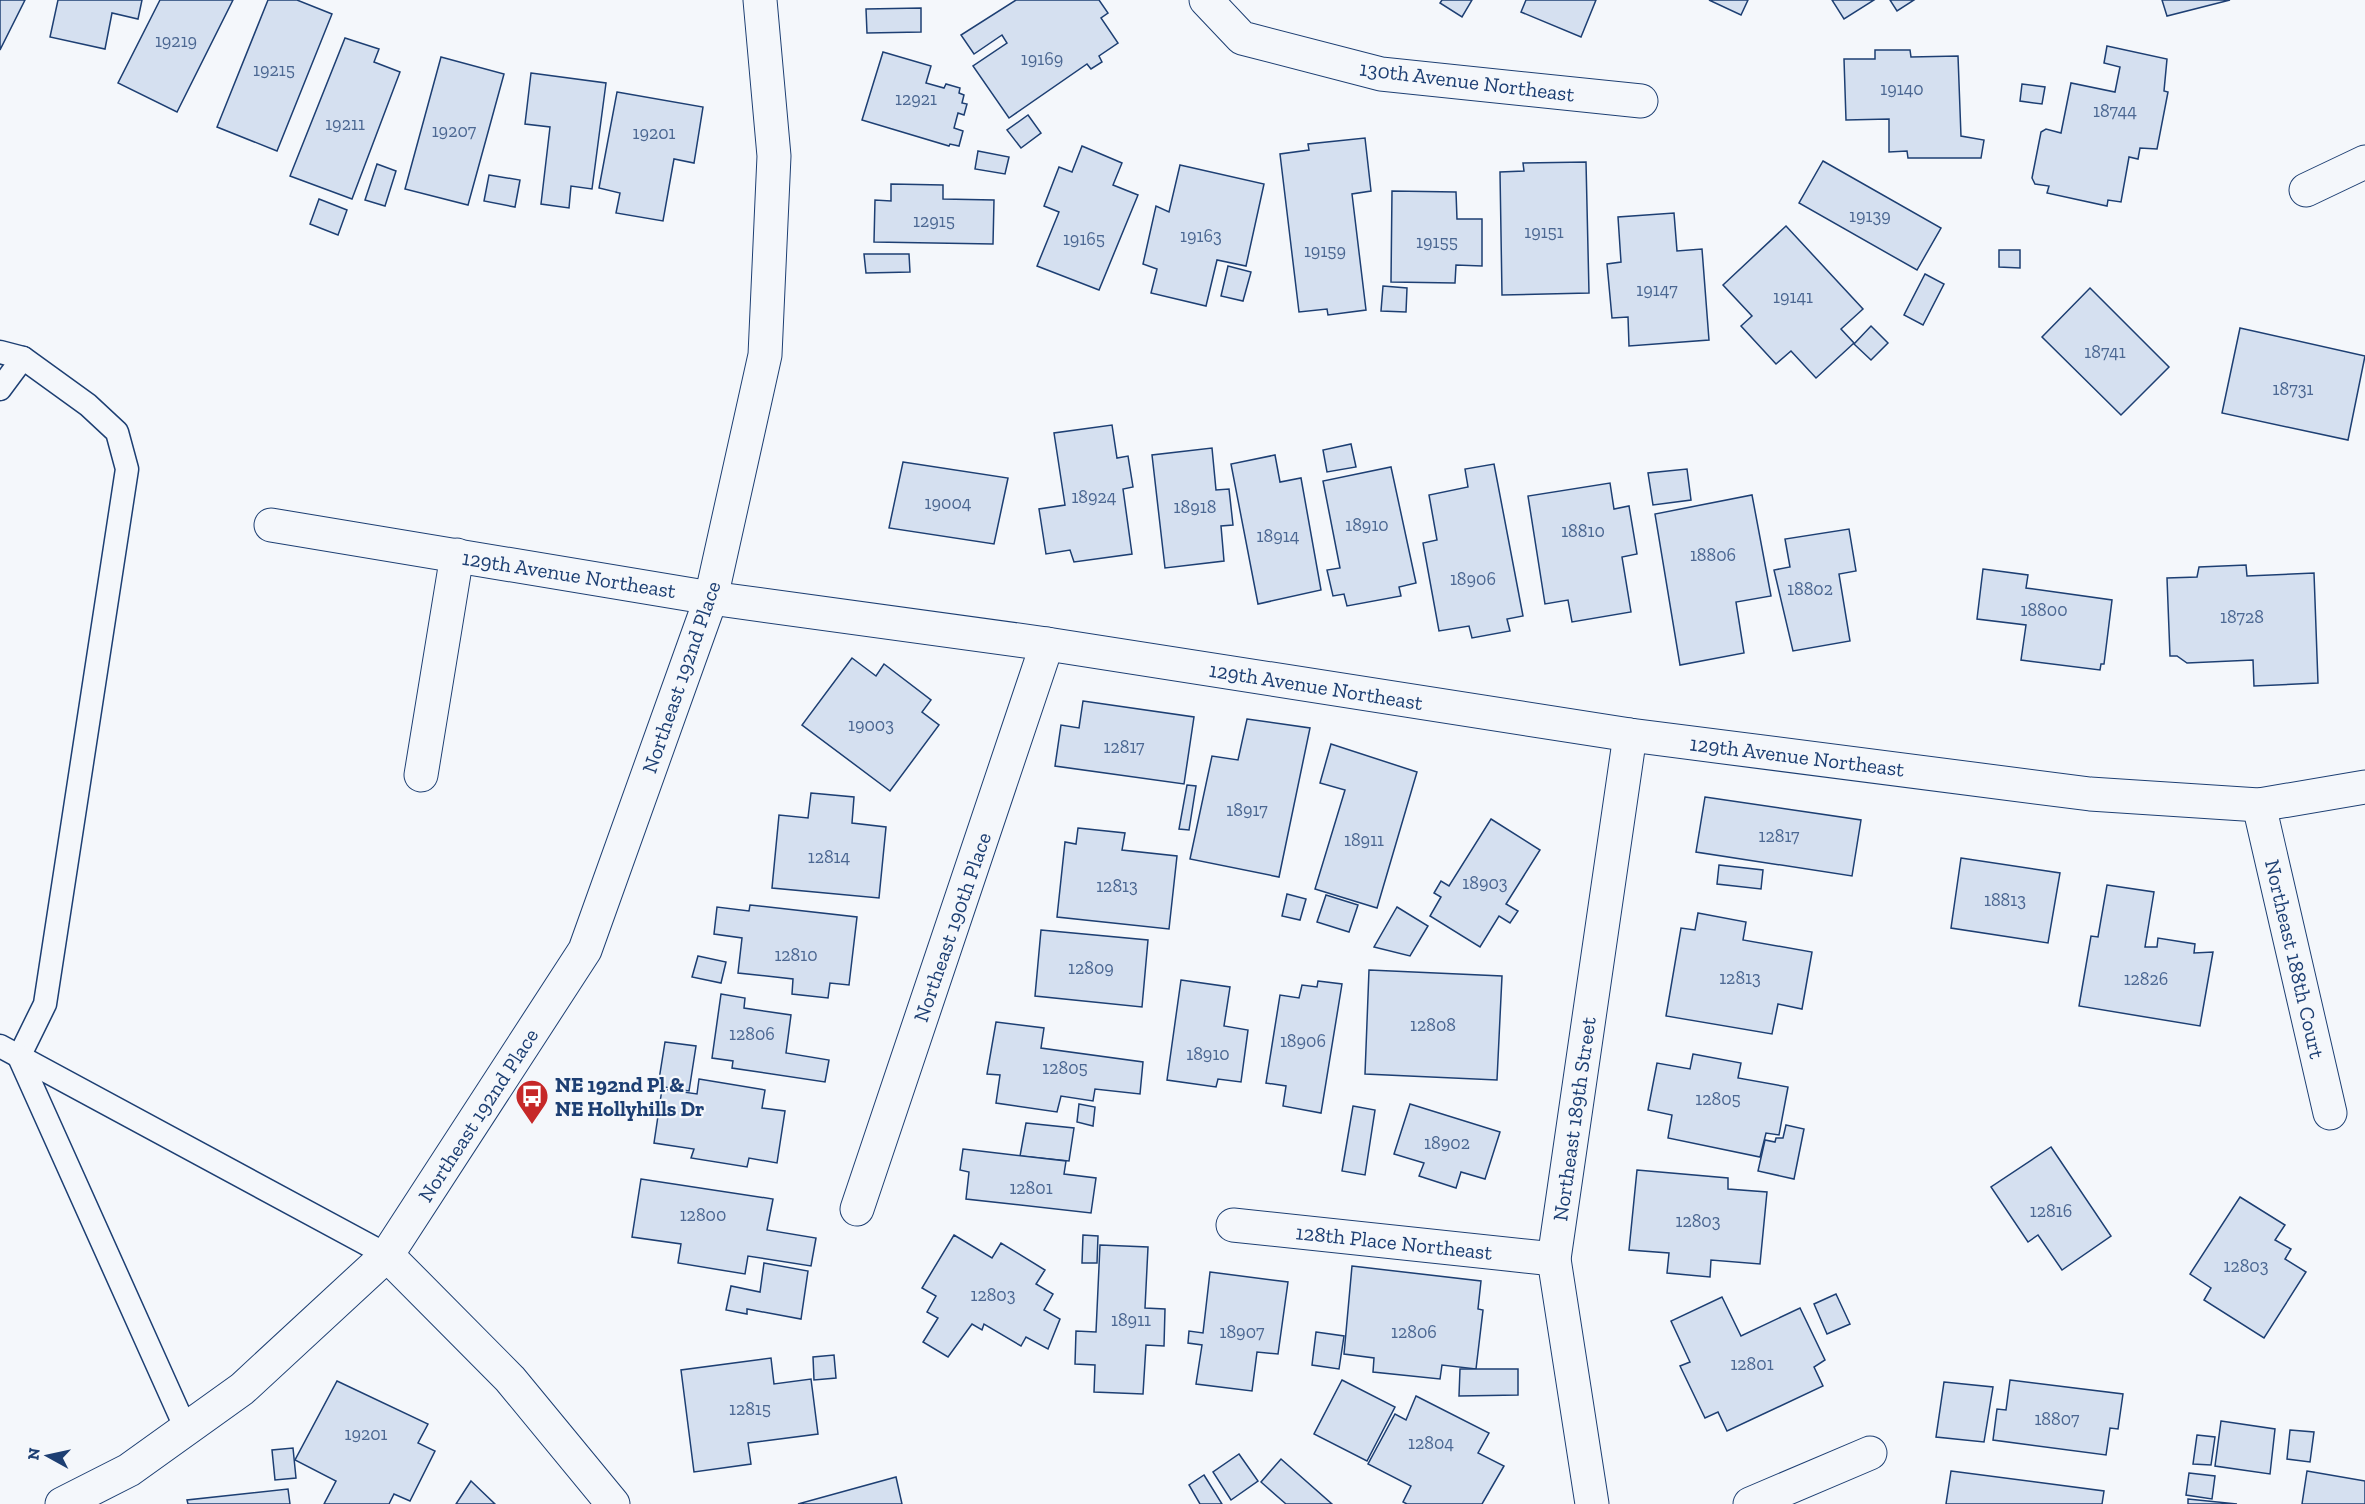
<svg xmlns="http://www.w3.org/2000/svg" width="2365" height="1504" viewBox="0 0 2365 1504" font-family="'Zilla Slab',serif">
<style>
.building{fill:#d5e0f0;stroke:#1d3f73;stroke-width:1.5}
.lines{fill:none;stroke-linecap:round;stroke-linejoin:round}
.lane-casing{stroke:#1d3f73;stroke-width:25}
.street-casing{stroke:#1d3f73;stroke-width:35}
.secondary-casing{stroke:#1d3f73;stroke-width:35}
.lane{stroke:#f4f7fb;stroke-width:22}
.street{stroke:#f4f7fb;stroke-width:33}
.secondary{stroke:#f4f7fb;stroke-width:33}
.labels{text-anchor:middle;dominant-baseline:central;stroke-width:4.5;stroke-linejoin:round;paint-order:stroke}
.number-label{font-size:18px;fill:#4b6792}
.street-label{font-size:21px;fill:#1d3f73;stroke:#f4f7fb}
.poi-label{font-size:21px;font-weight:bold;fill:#1d3f73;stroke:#f4f7fb;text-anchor:start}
</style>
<rect width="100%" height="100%" fill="#f4f7fb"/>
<g class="building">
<path d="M 0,0 L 25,0 L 0,50 Z"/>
<path d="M 58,0 L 142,0 L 138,19 L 112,13 L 105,49 L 50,37 Z"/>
<path d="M 160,0 L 233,0 L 177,112 L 118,83 Z"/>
<path d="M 268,0 L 297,0 L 332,14 L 277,151 L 217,127 Z"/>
<path d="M 1016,0 L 1099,0 L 1108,13 L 1101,18 L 1118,43 L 1099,56 L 1102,62 L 1091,69 L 1087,64 L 1009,118 L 973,66 L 1007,43 L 1002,35 L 974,54 L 961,35 Z"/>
<path d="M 1442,0 L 1472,0 L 1462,17 L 1440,3 Z"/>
<path d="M 1526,0 L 1596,0 L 1581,37 L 1521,12 Z"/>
<path d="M 1709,0 L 1748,0 L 1741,15 Z"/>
<path d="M 1832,0 L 1874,0 L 1844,19 Z"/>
<path d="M 1890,0 L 1914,0 L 1897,11 Z"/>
<path d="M 2162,0 L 2230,0 L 2167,16 Z"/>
<path d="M 921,8 L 921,32 L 867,33 L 866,9 Z"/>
<path d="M 345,38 L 379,49 L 374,62 L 400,72 L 352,199 L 290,176 Z"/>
<path d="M 2107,46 L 2167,59 L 2164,91 L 2168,92 L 2157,149 L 2140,148 L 2138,159 L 2129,157 L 2121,202 L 2108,200 L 2107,206 L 2047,193 L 2049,186 L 2035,184 L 2032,178 L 2041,132 L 2046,129 L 2061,133 L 2071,83 L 2115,92 L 2120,67 L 2104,63 Z"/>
<path d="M 1875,50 L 1910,50 L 1911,57 L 1958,56 L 1961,136 L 1984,140 L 1981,158 L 1908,158 L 1907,151 L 1889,152 L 1889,119 L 1846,120 L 1844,59 L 1875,59 Z"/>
<path d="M 883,52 L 931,66 L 926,83 L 944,88 L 946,84 L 960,88 L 959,93 L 964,95 L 962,103 L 967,104 L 964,115 L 958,113 L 954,128 L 963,131 L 959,146 L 950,144 L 949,146 L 862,120 Z"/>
<path d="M 441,57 L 504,74 L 468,205 L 405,189 Z"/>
<path d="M 531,73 L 606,83 L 592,189 L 571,186 L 569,208 L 541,204 L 550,127 L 525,124 Z"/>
<path d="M 2022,84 L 2045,87 L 2042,104 L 2020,101 Z"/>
<path d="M 617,92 L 703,107 L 694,163 L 674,159 L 663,221 L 616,213 L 620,193 L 599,188 Z"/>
<path d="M 1028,115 L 1041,133 L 1021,148 L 1007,130 Z"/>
<path d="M 1365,138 L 1371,191 L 1352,194 L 1366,310 L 1328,315 L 1327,309 L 1299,312 L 1280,154 L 1309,150 L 1308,144 Z"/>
<path d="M 1082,146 L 1122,163 L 1113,185 L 1138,195 L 1099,290 L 1037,266 L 1059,212 L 1044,206 L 1059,167 L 1072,172 Z"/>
<path d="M 978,151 L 1009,157 L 1005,174 L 975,169 Z"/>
<path d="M 1823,161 L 1941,228 L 1917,270 L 1799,203 Z"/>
<path d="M 1586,162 L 1589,293 L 1502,295 L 1500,172 L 1524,171 L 1523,163 Z"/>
<path d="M 377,164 L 396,171 L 385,206 L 365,200 Z"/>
<path d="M 1180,165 L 1264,184 L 1246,266 L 1217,260 L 1206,306 L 1151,293 L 1157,269 L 1143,264 L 1156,206 L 1169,212 Z"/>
<path d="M 489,175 L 520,180 L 515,207 L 484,201 Z"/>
<path d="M 891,184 L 943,185 L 943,199 L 994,200 L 993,244 L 874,242 L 875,200 L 891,201 Z"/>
<path d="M 1392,191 L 1456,192 L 1457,219 L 1482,219 L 1482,266 L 1456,265 L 1455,283 L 1391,282 Z"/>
<path d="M 319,199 L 347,210 L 338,235 L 310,224 Z"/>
<path d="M 1674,213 L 1677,251 L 1702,249 L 1709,340 L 1629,346 L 1628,317 L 1612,318 L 1607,264 L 1621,262 L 1618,217 Z"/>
<path d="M 1786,226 L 1863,309 L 1841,329 L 1854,343 L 1816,378 L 1791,351 L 1776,364 L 1741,326 L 1752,316 L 1723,285 Z"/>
<path d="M 1999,250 L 2020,250 L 2020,268 L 1999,267 Z"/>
<path d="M 864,254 L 909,254 L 910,272 L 866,273 Z"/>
<path d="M 1228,266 L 1251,272 L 1243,301 L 1221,296 Z"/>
<path d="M 1925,274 L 1944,284 L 1923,325 L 1904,315 Z"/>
<path d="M 1383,286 L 1407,288 L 1406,312 L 1381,311 Z"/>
<path d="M 2090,288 L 2169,367 L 2121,415 L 2042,337 Z"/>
<path d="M 1871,326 L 1888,343 L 1871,360 L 1854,344 Z"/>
<path d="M 2240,328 L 2365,356 L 2348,440 L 2222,413 Z"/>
<path d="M 1112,425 L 1117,458 L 1128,456 L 1133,487 L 1123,489 L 1132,554 L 1074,562 L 1070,550 L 1046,554 L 1039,509 L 1065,505 L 1054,433 Z"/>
<path d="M 1351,444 L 1356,467 L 1327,472 L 1323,450 Z"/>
<path d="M 1212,448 L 1216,490 L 1229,489 L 1233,525 L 1221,526 L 1224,561 L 1165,568 L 1152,455 Z"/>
<path d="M 1275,455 L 1280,482 L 1301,478 L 1321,590 L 1258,604 L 1231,464 Z"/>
<path d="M 903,462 L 1008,478 L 994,544 L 889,528 Z"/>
<path d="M 1494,464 L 1523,616 L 1507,619 L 1510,631 L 1472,638 L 1469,626 L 1439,631 L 1423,543 L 1437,540 L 1429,495 L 1468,487 L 1465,469 Z"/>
<path d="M 1391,467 L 1416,583 L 1399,587 L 1401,596 L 1347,606 L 1344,594 L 1333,596 L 1327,570 L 1340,568 L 1323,481 Z"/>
<path d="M 1687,469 L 1691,500 L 1653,505 L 1648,473 Z"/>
<path d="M 1610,483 L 1614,509 L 1629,506 L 1637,554 L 1622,557 L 1631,612 L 1572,622 L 1568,600 L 1545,604 L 1528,496 Z"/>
<path d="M 1752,495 L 1771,596 L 1736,602 L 1744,653 L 1680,665 L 1655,514 Z"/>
<path d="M 1849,529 L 1856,571 L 1839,574 L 1850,641 L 1793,651 L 1774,570 L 1790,567 L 1785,539 Z"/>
<path d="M 2246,565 L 2247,576 L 2314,573 L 2318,683 L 2254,686 L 2253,660 L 2187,663 L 2177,656 L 2170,656 L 2167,578 L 2197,577 L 2199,567 Z"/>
<path d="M 1983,569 L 2028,575 L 2026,588 L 2112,600 L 2104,664 L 2101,664 L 2100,670 L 2021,660 L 2026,625 L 1977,619 Z"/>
<path d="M 852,658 L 876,676 L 884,664 L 931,700 L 922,712 L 939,725 L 890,791 L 802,725 Z"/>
<path d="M 1083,701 L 1194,717 L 1184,784 L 1055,766 L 1061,725 L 1079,728 Z"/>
<path d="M 1247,719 L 1310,728 L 1279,877 L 1190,859 L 1212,756 L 1238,760 Z"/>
<path d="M 1331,744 L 1417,772 L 1377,908 L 1315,889 L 1345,790 L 1320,783 Z"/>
<path d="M 1187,785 L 1196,786 L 1189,830 L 1179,829 Z"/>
<path d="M 811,793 L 854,797 L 852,823 L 886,827 L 879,898 L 772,888 L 779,815 L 808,818 Z"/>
<path d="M 1705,797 L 1861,820 L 1852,876 L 1696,852 Z"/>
<path d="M 1491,819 L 1540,850 L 1506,904 L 1518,911 L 1510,923 L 1499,916 L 1480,947 L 1430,916 L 1441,897 L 1434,893 L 1441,881 L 1449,886 Z"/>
<path d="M 1078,828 L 1125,833 L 1122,850 L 1177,856 L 1169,929 L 1057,917 L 1065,842 L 1076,844 Z"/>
<path d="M 1961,858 L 2060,873 L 2048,943 L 1951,928 Z"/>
<path d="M 1719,865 L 1763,870 L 1761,889 L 1717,884 Z"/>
<path d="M 2107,885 L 2154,892 L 2145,947 L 2157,947 L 2158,938 L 2195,944 L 2194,953 L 2213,952 L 2200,1026 L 2079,1006 L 2091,936 L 2098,937 Z"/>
<path d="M 1287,894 L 1306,899 L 1300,920 L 1282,916 Z"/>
<path d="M 1326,895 L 1358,905 L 1349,932 L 1317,922 Z"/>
<path d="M 750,905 L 857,917 L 849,985 L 830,983 L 828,998 L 792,994 L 793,979 L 738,973 L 742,938 L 714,934 L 717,907 L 749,911 Z"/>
<path d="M 1397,907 L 1428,926 L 1410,956 L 1374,947 Z"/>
<path d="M 1698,913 L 1746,922 L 1743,940 L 1812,952 L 1802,1009 L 1778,1004 L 1772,1034 L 1666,1016 L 1681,928 L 1695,930 Z"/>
<path d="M 1041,930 L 1148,940 L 1142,1007 L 1035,996 Z"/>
<path d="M 698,956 L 726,962 L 721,983 L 692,977 Z"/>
<path d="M 1369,970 L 1502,976 L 1497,1080 L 1365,1074 Z"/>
<path d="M 1181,980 L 1230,987 L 1224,1026 L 1248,1030 L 1241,1082 L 1218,1079 L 1216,1087 L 1167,1080 Z"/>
<path d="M 1318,981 L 1342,984 L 1321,1113 L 1283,1106 L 1286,1086 L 1266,1083 L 1280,995 L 1299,998 L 1302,985 L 1317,987 Z"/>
<path d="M 721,994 L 745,998 L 744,1008 L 791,1015 L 786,1053 L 829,1060 L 825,1082 L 732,1068 L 733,1061 L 712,1058 Z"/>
<path d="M 996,1022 L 1044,1028 L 1041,1048 L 1143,1062 L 1140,1094 L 1095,1089 L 1093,1101 L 1061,1096 L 1057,1112 L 996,1103 L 1000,1075 L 987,1074 Z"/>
<path d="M 665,1042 L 696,1046 L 689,1091 L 658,1086 Z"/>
<path d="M 1693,1054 L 1741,1063 L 1738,1078 L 1788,1087 L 1779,1135 L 1766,1133 L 1760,1157 L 1668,1138 L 1672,1115 L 1648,1110 L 1657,1063 L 1690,1069 Z"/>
<path d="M 699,1079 L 765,1090 L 762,1108 L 785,1111 L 777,1163 L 749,1158 L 747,1167 L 691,1158 L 694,1149 L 654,1143 L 662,1089 L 697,1094 Z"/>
<path d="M 1079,1104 L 1095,1107 L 1093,1126 L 1077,1122 Z"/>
<path d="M 1410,1104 L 1500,1132 L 1485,1179 L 1461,1172 L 1456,1188 L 1419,1176 L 1424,1163 L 1394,1154 Z"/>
<path d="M 1353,1106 L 1375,1110 L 1365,1175 L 1342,1171 Z"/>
<path d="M 1026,1123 L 1074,1128 L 1069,1161 L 1020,1156 Z"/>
<path d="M 1786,1125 L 1804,1129 L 1794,1179 L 1758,1171 L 1765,1140 L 1775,1142 L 1776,1138 L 1783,1138 Z"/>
<path d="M 2051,1147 L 2111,1236 L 2062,1270 L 2038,1235 L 2028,1242 L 1991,1187 Z"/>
<path d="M 963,1149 L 1066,1161 L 1064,1174 L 1096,1178 L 1091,1213 L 966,1199 L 969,1172 L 960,1170 Z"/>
<path d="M 1637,1170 L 1728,1178 L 1728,1189 L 1767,1192 L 1760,1264 L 1711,1260 L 1710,1277 L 1667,1273 L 1669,1253 L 1629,1250 Z"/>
<path d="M 641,1179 L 773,1199 L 767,1230 L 816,1238 L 811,1266 L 748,1256 L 745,1274 L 678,1263 L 681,1244 L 632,1237 Z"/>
<path d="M 2240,1197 L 2285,1225 L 2275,1240 L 2291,1249 L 2285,1259 L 2306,1272 L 2264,1338 L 2204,1300 L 2211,1288 L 2190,1274 Z"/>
<path d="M 954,1235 L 992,1258 L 1001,1243 L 1045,1270 L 1036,1284 L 1053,1294 L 1044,1310 L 1060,1319 L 1048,1349 L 1026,1337 L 1021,1346 L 984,1324 L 982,1330 L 972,1324 L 948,1357 L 923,1342 L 938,1318 L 927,1312 L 936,1296 L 922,1288 Z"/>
<path d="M 1083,1235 L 1098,1236 L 1097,1263 L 1082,1263 Z"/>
<path d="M 1100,1245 L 1148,1247 L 1145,1308 L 1165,1309 L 1164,1346 L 1146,1345 L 1143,1394 L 1094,1392 L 1095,1365 L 1075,1364 L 1076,1331 L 1096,1332 Z"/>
<path d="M 764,1263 L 808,1271 L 801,1319 L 747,1309 L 747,1314 L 726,1310 L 731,1286 L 760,1292 Z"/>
<path d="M 1352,1266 L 1481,1281 L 1478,1309 L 1483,1310 L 1476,1369 L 1442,1365 L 1440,1379 L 1373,1372 L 1374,1358 L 1344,1354 Z"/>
<path d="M 1210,1272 L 1288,1282 L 1278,1354 L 1257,1352 L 1252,1391 L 1196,1384 L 1202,1345 L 1188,1343 L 1189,1331 L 1203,1333 Z"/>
<path d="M 1836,1294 L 1850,1324 L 1827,1334 L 1814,1304 Z"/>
<path d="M 1722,1297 L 1741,1336 L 1800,1308 L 1825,1360 L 1814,1367 L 1823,1386 L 1727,1431 L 1718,1412 L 1705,1418 L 1680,1366 L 1690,1362 L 1671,1321 Z"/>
<path d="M 1316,1332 L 1344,1336 L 1339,1369 L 1312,1365 Z"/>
<path d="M 834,1355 L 836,1378 L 814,1380 L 813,1357 Z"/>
<path d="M 771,1358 L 774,1384 L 811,1379 L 818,1434 L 748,1443 L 751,1464 L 694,1472 L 681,1370 Z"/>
<path d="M 1460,1369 L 1518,1369 L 1518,1395 L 1459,1396 Z"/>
<path d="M 1342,1380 L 1395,1407 L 1367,1461 L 1314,1434 Z"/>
<path d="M 2010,1380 L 2123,1394 L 2118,1429 L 2110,1428 L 2106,1455 L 1993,1440 L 1997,1409 L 2006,1410 Z"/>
<path d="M 337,1381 L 428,1424 L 418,1443 L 435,1451 L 410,1501 L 394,1494 L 389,1504 L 324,1504 L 336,1481 L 295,1460 Z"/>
<path d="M 1944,1382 L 1993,1387 L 1984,1442 L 1936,1437 Z"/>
<path d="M 1416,1396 L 1489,1433 L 1478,1453 L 1504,1466 L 1482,1504 L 1407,1504 L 1403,1502 L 1411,1486 L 1368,1464 L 1395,1414 L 1406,1420 Z"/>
<path d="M 2221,1421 L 2275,1429 L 2270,1474 L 2215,1466 Z"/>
<path d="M 2290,1430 L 2314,1432 L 2310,1462 L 2287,1459 Z"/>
<path d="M 2197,1435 L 2215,1437 L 2211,1465 L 2193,1464 Z"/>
<path d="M 293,1448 L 296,1478 L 275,1480 L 272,1450 Z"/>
<path d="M 1239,1454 L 1258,1481 L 1231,1500 L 1213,1472 Z"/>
<path d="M 1281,1459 L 1332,1504 L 1286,1504 L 1261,1482 Z"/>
<path d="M 1951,1471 L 2104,1491 L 2102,1504 L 1946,1504 Z"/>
<path d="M 2307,1471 L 2365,1481 L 2365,1504 L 2302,1504 Z"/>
<path d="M 2189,1473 L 2215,1476 L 2212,1499 L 2186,1495 Z"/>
<path d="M 1204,1475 L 1222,1504 L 1200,1504 L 1189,1485 Z"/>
<path d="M 896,1477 L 902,1504 L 798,1504 Z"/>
<path d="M 471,1481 L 495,1504 L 456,1504 Z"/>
<path d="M 288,1489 L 290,1504 L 188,1504 L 187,1500 Z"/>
<path d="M 2188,1499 L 2237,1504 L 2188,1504 Z"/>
</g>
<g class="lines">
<defs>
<g id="lane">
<path d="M 0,352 L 23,358 L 88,405 L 117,432 L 127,469 L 45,1004 L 19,1057 L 186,1429"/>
<path d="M 0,389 L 23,358"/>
<path d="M 0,1046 L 387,1255"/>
</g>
<g id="street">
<path d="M 1206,0 L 1242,38 L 1381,74 L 1641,101"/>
<path d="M 2306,190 L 2365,162"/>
<path d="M 271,525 L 711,598 L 1047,644 L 1630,735 L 2090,794 L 2259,805 L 2365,787"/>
<path d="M 421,775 L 457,555"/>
<path d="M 2259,805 L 2330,1113"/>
<path d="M 857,1209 L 1047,644"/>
<path d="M 1233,1225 L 1554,1259"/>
<path d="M 1592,1504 L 1554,1259 L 1630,735"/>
<path d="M 1750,1504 L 1870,1453"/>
</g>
<g id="secondary">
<path d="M 387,1255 L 510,1379 L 613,1504"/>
<path d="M 62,1504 L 129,1470 L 242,1389 L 387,1255 L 585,950 L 711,598 L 765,355 L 774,156 L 760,0"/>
</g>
</defs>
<use href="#lane" class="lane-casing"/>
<use href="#street" class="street-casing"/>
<use href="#secondary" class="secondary-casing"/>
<use href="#lane" class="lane"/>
<use href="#street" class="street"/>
<use href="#secondary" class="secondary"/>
</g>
<defs>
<symbol id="bus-pin" viewBox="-11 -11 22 30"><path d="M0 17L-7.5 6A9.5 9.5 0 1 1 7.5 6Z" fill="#c62828" stroke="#f4f7fb"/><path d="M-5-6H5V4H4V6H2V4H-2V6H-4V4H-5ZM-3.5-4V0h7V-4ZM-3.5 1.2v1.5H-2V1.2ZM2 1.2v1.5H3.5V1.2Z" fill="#fff"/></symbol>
</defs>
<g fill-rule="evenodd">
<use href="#bus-pin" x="513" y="1077" width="38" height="52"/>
</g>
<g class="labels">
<g class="number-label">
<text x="176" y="41">19219</text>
<text x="1042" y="59">19169</text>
<text x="274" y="70">19215</text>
<text x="1902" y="89">19140</text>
<text x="916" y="99">12921</text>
<text x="2115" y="111">18744</text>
<text x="345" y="124">19211</text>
<text x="454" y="131">19207</text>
<text x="654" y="133">19201</text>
<text x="1870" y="216">19139</text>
<text x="934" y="221">12915</text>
<text x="1544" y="232">19151</text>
<text x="1201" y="236">19163</text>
<text x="1084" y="239">19165</text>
<text x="1437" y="242">19155</text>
<text x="1325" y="251">19159</text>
<text x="1657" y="290">19147</text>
<text x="1793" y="297">19141</text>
<text x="2105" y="352">18741</text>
<text x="2293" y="389">18731</text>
<text x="1094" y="497">18924</text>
<text x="948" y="503">19004</text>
<text x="1195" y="507">18918</text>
<text x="1367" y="525">18910</text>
<text x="1583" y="531">18810</text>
<text x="1278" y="536">18914</text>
<text x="1713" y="555">18806</text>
<text x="1473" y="579">18906</text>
<text x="1810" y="589">18802</text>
<text x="2044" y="610">18800</text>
<text x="2242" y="617">18728</text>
<text x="871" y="725">19003</text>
<text x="1124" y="747">12817</text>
<text x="1247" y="810">18917</text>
<text x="1779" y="836">12817</text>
<text x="1364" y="840">18911</text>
<text x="829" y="857">12814</text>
<text x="1485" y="883">18903</text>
<text x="1117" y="886">12813</text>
<text x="2005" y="900">18813</text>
<text x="796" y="955">12810</text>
<text x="1091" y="968">12809</text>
<text x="1740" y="978">12813</text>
<text x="2146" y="979">12826</text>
<text x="1433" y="1025">12808</text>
<text x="752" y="1034">12806</text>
<text x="1303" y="1041">18906</text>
<text x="1208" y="1054">18910</text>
<text x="1065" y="1068">12805</text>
<text x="1718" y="1099">12805</text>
<text x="1447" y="1143">18902</text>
<text x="1031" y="1188">12801</text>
<text x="2051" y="1211">12816</text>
<text x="703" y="1215">12800</text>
<text x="1698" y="1221">12803</text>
<text x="2246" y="1266">12803</text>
<text x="993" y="1295">12803</text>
<text x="1131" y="1320">18911</text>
<text x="1242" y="1332">18907</text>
<text x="1414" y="1332">12806</text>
<text x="1752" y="1364">12801</text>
<text x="750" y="1409">12815</text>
<text x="2057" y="1419">18807</text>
<text x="366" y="1434">19201</text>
<text x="1431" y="1443">12804</text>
</g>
<g class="street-label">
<text transform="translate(1467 81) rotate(7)">130th Avenue Northeast</text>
<text transform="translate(569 574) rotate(9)">129th Avenue Northeast</text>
<text transform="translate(681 677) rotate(-71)">Northeast 192nd Place</text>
<text transform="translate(1316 686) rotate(9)">129th Avenue Northeast</text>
<text transform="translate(1797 756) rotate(7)">129th Avenue Northeast</text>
<text transform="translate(952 927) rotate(-71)">Northeast 190th Place</text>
<text transform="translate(2295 959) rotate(77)">Northeast 188th Court</text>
<text transform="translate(478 1115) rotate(-57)">Northeast 192nd Place</text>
<text transform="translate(1574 1119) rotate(-82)">Northeast 189th Street</text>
<text transform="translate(1394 1242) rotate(6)">128th Place Northeast</text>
</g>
<g class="poi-label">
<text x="555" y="1084">NE 192nd Pl &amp;<tspan x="555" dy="24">NE Hollyhills Dr</tspan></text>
</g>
</g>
<g transform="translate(48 1456) rotate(278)" stroke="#f4f7fb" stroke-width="4.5" paint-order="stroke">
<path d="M0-4.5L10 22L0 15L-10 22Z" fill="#1d3f73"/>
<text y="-9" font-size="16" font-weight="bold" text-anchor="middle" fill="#1d3f73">N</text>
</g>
</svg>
